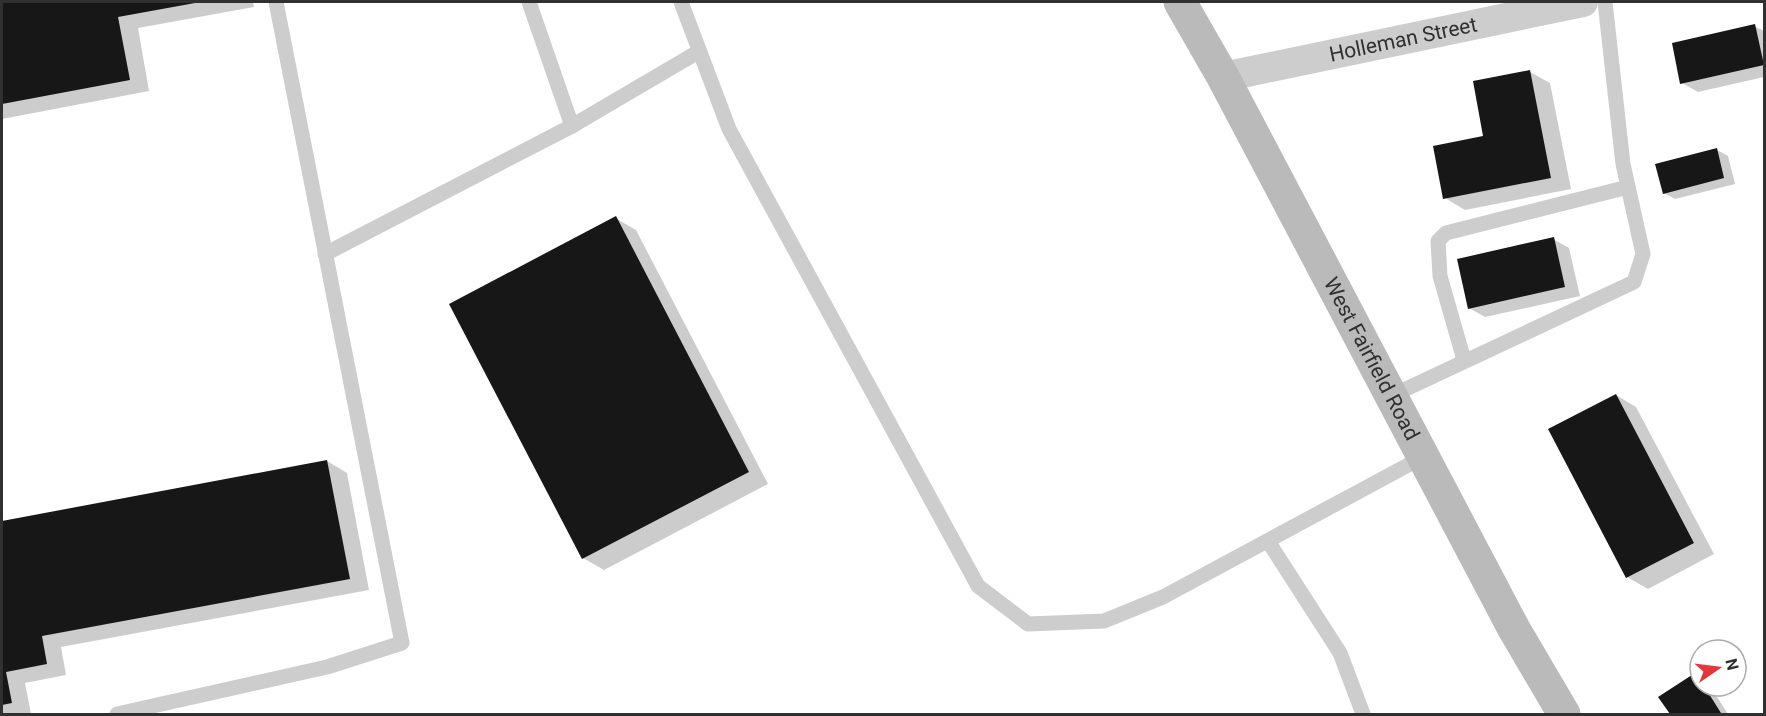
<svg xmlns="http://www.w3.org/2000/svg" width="1766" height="716" viewBox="0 0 1766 716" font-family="Roboto,sans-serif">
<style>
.shadow{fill:#0003}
.building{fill:#171717}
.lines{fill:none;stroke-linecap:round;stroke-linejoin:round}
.lane{stroke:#cdcdcd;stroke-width:15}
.street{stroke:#cdcdcd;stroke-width:30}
.secondary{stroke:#bababa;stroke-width:33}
.labels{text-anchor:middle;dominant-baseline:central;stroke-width:6;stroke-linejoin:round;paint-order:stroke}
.street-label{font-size:21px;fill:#303030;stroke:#fff}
</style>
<rect width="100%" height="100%" fill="#fff"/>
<g class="shadow">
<path d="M 2,2 L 253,2 L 254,7 L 138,28 L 149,91 L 2,119 Z"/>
<path d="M 1754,26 L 1764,31 L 1764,77 L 1698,92 L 1682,83 Z"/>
<path d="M 1530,72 L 1550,83 L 1571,189 L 1465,210 L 1445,198 Z"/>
<path d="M 1717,150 L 1728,156 L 1735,184 L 1675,199 L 1664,193 Z"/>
<path d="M 615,218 L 636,230 L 768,484 L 604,570 L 583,558 Z"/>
<path d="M 1553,239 L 1569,248 L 1580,296 L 1485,317 L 1469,308 Z"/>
<path d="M 1616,395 L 1636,407 L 1714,554 L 1648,589 L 1627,577 Z"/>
<path d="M 327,461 L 347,473 L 369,590 L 61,647 L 66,675 L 25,683 L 31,714 L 2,714 L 2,522 Z"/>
<path d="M 1695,674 L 1700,677 L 1700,686 L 1710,686 L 1728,714 L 1672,714 L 1661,697 Z"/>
</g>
<g class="building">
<path d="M 2,2 L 195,2 L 195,3 L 118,17 L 130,80 L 2,104 Z"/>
<path d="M 1755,24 L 1764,65 L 1680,84 L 1672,43 Z"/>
<path d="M 1530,70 L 1551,178 L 1443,199 L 1433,146 L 1483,136 L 1473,81 Z"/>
<path d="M 1717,148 L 1724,178 L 1663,194 L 1655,164 Z"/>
<path d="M 616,216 L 749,472 L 582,559 L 449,304 Z"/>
<path d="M 1554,237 L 1565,287 L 1468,309 L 1457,259 Z"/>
<path d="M 1616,394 L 1694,543 L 1626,578 L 1548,429 Z"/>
<path d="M 327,460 L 350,579 L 42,636 L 47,664 L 6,672 L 12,703 L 2,705 L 2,521 Z"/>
<path d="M 1695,673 L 1700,686 L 1704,686 L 1721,713 L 1670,714 L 1658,697 Z"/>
</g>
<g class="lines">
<g class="lane">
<path d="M 529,2 L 572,126"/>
<path d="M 681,2 L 729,129 L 978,586 L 1028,624 L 1104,621 L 1163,597 L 1423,457"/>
<path d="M 325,254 L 572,126 L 698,52"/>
<path d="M 1464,360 L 1440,276 L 1438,241 L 1446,233 L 1628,187"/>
<path d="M 1391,396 L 1634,282 L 1643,254 L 1623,164 L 1605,2"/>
<path d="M 1268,541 L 1340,653 L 1363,714"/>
<path d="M 117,714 L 327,667 L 402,643 L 276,2"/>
</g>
<path class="street" id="s1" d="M 1223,77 L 1583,2"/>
<path class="secondary" id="s2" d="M 1180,2 L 1223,77 L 1514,629 L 1564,714"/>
</g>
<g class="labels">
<g class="street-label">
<text stroke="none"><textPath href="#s1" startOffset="184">Holleman Street</textPath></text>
<text stroke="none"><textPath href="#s2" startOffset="405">West Fairfield Road</textPath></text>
</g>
</g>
<rect width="1766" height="716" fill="none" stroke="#303030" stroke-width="6"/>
<g transform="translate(1718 668) rotate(76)"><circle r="28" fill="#ffffff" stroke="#acacac" stroke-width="1.5"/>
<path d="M0-4.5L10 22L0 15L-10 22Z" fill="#e2383c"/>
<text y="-9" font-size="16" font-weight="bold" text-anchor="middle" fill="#303030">N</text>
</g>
</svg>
